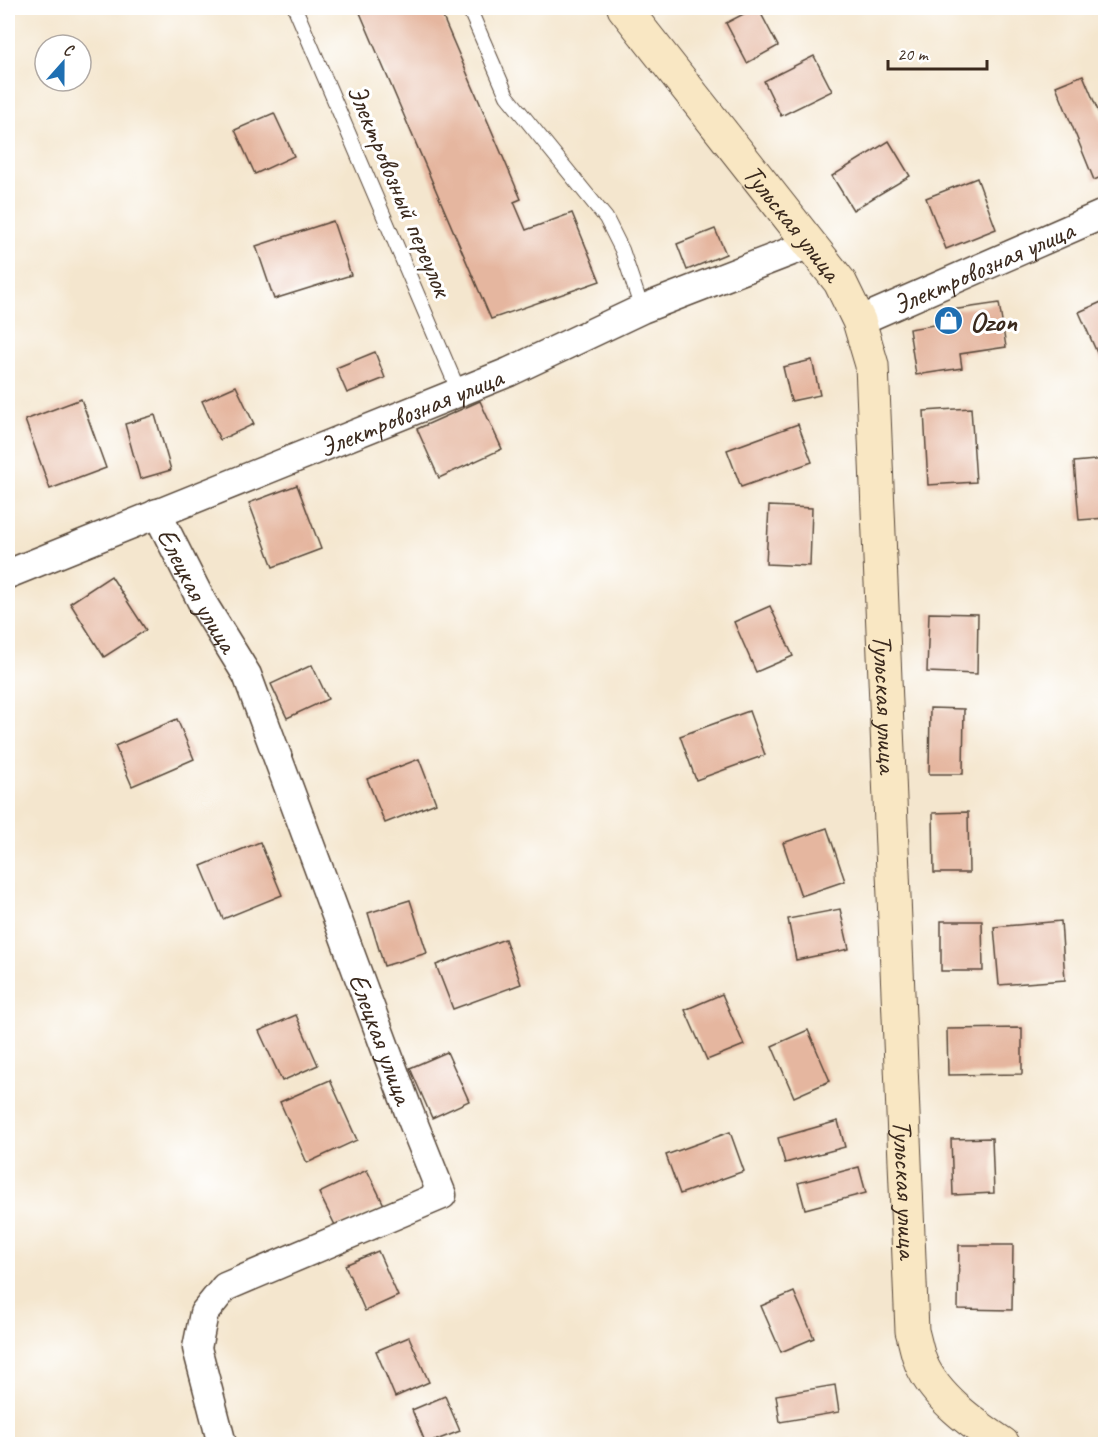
<svg xmlns="http://www.w3.org/2000/svg" width="1113" height="1452" viewBox="0 0 1113 1452" font-family="Caveat,sans-serif">
<style>
.building{fill:#e5b69f}
.lines{fill:none;stroke-linecap:round;stroke-linejoin:round}
.service-casing{stroke:#574638;stroke-width:16}
.minor-casing{stroke:#574638;stroke-width:31}
.secondary-casing{stroke:#574638;stroke-width:35}
.service{stroke:#fff;stroke-width:14}
.minor{stroke:#fff;stroke-width:28}
.secondary{stroke:#f9e7c3;stroke-width:33}
.labels{text-anchor:middle;dominant-baseline:central;stroke-width:6;stroke-linejoin:round;paint-order:stroke}
.street-label{font-size:28px;fill:#3b2a1e;stroke:#fff}
.poi-label{font-size:28px;font-weight:bold;fill:#3b2a1e;stroke:#fff;text-anchor:start}
</style>
<rect width="100%" height="100%" fill="#fff"/>
<filter id="ink" filterUnits="userSpaceOnUse"><feTurbulence type="fractalNoise" baseFrequency=".0167" numOctaves="2"/><feDisplacementMap in="SourceGraphic" scale="12" xChannelSelector="R" yChannelSelector="G"/><feConvolveMatrix kernelMatrix="1 2 1 2 8 2 1 2 1" color-interpolation-filters="sRGB"/></filter>
<filter id="wash" filterUnits="userSpaceOnUse"><feTurbulence type="fractalNoise" baseFrequency=".008" numOctaves="4" result="noise"/><feDisplacementMap in="SourceGraphic" scale="24" xChannelSelector="R" yChannelSelector="G"/><feGaussianBlur stdDeviation="1.35" result="paint"/><feColorMatrix in="noise" values="0 0 0 0 0 0 0 0 0 0 0 0 0 0 0 0 0 1.4 0 .05"/><feComposite in="paint" operator="in"/></filter>
<g filter="url(#wash)">
<rect width="100%" height="100%" fill="#f4e6ce"/>
<g id="blocks">
<g class="building">
<path d="M 358,8 L 439,8 L 521,199 L 514,202 L 526,230 L 572,213 L 600,281 L 491,319 Z"/>
<path d="M 755,8 L 758,8 L 778,46 L 747,63 L 726,23 Z"/>
<path d="M 814,56 L 832,91 L 781,116 L 764,81 Z"/>
<path d="M 1083,75 L 1106,130 L 1106,175 L 1094,180 L 1056,86 Z"/>
<path d="M 274,113 L 294,156 L 255,174 L 235,130 Z"/>
<path d="M 889,141 L 910,176 L 853,210 L 832,176 Z"/>
<path d="M 977,178 L 996,229 L 946,249 L 926,198 Z"/>
<path d="M 333,221 L 351,275 L 274,299 L 256,246 Z"/>
<path d="M 715,229 L 726,254 L 687,270 L 677,244 Z"/>
<path d="M 1106,300 L 1106,363 L 1102,364 L 1079,312 Z"/>
<path d="M 999,303 L 1006,347 L 960,354 L 962,368 L 916,375 L 909,329 L 947,323 L 945,311 Z"/>
<path d="M 375,352 L 385,378 L 347,393 L 336,368 Z"/>
<path d="M 812,360 L 820,395 L 791,401 L 783,367 Z"/>
<path d="M 236,386 L 254,424 L 220,440 L 202,401 Z"/>
<path d="M 81,399 L 106,468 L 50,489 L 25,420 Z"/>
<path d="M 480,401 L 502,449 L 439,478 L 417,429 Z"/>
<path d="M 971,408 L 976,482 L 928,485 L 924,411 Z"/>
<path d="M 155,415 L 171,470 L 140,479 L 125,424 Z"/>
<path d="M 798,424 L 812,462 L 741,487 L 727,450 Z"/>
<path d="M 1106,459 L 1106,518 L 1079,520 L 1074,462 Z"/>
<path d="M 297,485 L 321,549 L 273,567 L 249,503 Z"/>
<path d="M 769,506 L 812,508 L 810,566 L 766,564 Z"/>
<path d="M 111,576 L 146,630 L 104,657 L 70,603 Z"/>
<path d="M 770,606 L 793,656 L 756,672 L 734,622 Z"/>
<path d="M 929,613 L 978,614 L 977,674 L 927,672 Z"/>
<path d="M 312,665 L 328,699 L 287,718 L 271,684 Z"/>
<path d="M 930,708 L 964,709 L 963,774 L 929,774 Z"/>
<path d="M 749,711 L 765,755 L 696,780 L 680,736 Z"/>
<path d="M 177,719 L 194,759 L 132,786 L 115,746 Z"/>
<path d="M 419,759 L 436,803 L 385,823 L 367,779 Z"/>
<path d="M 968,812 L 969,873 L 934,873 L 933,813 Z"/>
<path d="M 827,828 L 845,881 L 801,896 L 783,843 Z"/>
<path d="M 260,842 L 282,895 L 223,919 L 201,866 Z"/>
<path d="M 410,900 L 427,953 L 384,966 L 368,913 Z"/>
<path d="M 840,909 L 849,949 L 796,960 L 788,919 Z"/>
<path d="M 941,921 L 982,921 L 983,971 L 941,971 Z"/>
<path d="M 1061,921 L 1065,980 L 999,985 L 994,927 Z"/>
<path d="M 505,939 L 521,984 L 453,1009 L 436,965 Z"/>
<path d="M 722,994 L 744,1045 L 707,1060 L 685,1010 Z"/>
<path d="M 296,1015 L 318,1065 L 282,1081 L 259,1031 Z"/>
<path d="M 1022,1028 L 1022,1074 L 948,1075 L 947,1029 Z"/>
<path d="M 808,1030 L 830,1081 L 794,1097 L 772,1046 Z"/>
<path d="M 447,1052 L 469,1101 L 432,1118 L 410,1068 Z"/>
<path d="M 330,1080 L 357,1140 L 307,1163 L 280,1102 Z"/>
<path d="M 838,1121 L 845,1147 L 785,1163 L 778,1138 Z"/>
<path d="M 730,1132 L 744,1171 L 680,1194 L 666,1155 Z"/>
<path d="M 992,1138 L 994,1193 L 953,1195 L 951,1139 Z"/>
<path d="M 859,1167 L 866,1193 L 805,1209 L 798,1183 Z"/>
<path d="M 367,1170 L 384,1205 L 336,1227 L 319,1193 Z"/>
<path d="M 959,1245 L 1013,1245 L 1012,1310 L 958,1309 Z"/>
<path d="M 378,1251 L 398,1296 L 365,1311 L 345,1265 Z"/>
<path d="M 794,1292 L 814,1338 L 781,1352 L 761,1306 Z"/>
<path d="M 409,1337 L 429,1382 L 395,1397 L 376,1351 Z"/>
<path d="M 835,1385 L 839,1412 L 780,1422 L 776,1395 Z"/>
<path d="M 445,1396 L 460,1431 L 426,1444 L 412,1410 Z"/>
<path d="M 850,1439 L 850,1444 L 822,1444 L 822,1443 Z"/>
</g>
</g>
</g>
<g filter="url(#ink)">
<use href="#blocks" fill-opacity="0" stroke="#574638" stroke-width="1.5"/>
<g class="lines">
<defs>
<g id="service">
<path d="M 295,8 L 459,392"/>
<path d="M 469,8 L 507,96 L 606,218 L 622,250 L 642,309"/>
</g>
<g id="minor">
<path id="s1" d="M 859,321 L 1106,213"/>
<path id="s2" d="M 157,513 L 202,602 L 247,675 L 409,1112 L 442,1195 L 225,1287 L 204,1313 L 197,1348 L 222,1444"/>
<path id="s3" d="M 8,574 L 509,372 L 642,309 L 810,244"/>
</g>
<g id="secondary">
<path id="s4" d="M 624,8 L 840,282 L 859,321 L 872,365 L 912,1331 C 915,1341 917,1353 921,1363 C 935,1397 973,1424 1003,1444"/>
</g>
</defs>
<use href="#service" class="service-casing"/>
<use href="#minor" class="minor-casing"/>
<use href="#secondary" class="secondary-casing"/>
<use href="#service" class="service"/>
<use href="#minor" class="minor"/>
<use href="#secondary" class="secondary"/>
</g>
</g>
<defs>
<symbol id="shop-disc" viewBox="-11 -11 22 22"><circle r="9.5" fill="#1f6fb2" stroke="#fff"/><path d="M-5-2.5h2.3a2.7 3.5 0 0 1 5.4 0H5L5.5 6h-11ZM-1.5-2.5h3a1.5 2.3 0 0 0-3 0Z" fill="#fff"/></symbol>
</defs>
<g fill-rule="evenodd">
<use href="#shop-disc" x="932" y="304" width="33" height="33"/>
</g>
<g class="labels">
<g class="street-label">
<text transform="translate(400 190) rotate(67)">Электровозный переулок</text>
<text stroke="none"><textPath href="#s4" startOffset="273">Тульская улица</textPath></text>
<text stroke="none"><textPath href="#s1" startOffset="135">Электровозная улица</textPath></text>
<text stroke="none"><textPath href="#s3" startOffset="434">Электровозная улица</textPath></text>
<text stroke="none"><textPath href="#s2" startOffset="87">Елецкая улица</textPath></text>
<text stroke="none"><textPath href="#s4" startOffset="777">Тульская улица</textPath></text>
<text stroke="none"><textPath href="#s2" startOffset="573">Елецкая улица</textPath></text>
<text stroke="none"><textPath href="#s4" startOffset="1263">Тульская улица</textPath></text>
</g>
<g class="poi-label">
<text x="970" y="321">Ozon</text>
</g>
</g>
<rect width="1113" height="1452" fill="none" stroke="#fff" stroke-width="30"/>
<g transform="translate(63 63) rotate(21)"><circle r="28" fill="#ffffff" stroke="#b1aaa5" stroke-width="1.5"/>
<path d="M0-4.5L10 22L0 15L-10 22Z" fill="#1f6fb2"/>
<text y="-9" font-size="16" font-weight="bold" text-anchor="middle" fill="#3b2a1e">С</text>
</g>
<path d="M888 60v9h99v-9" fill="none" stroke="#3b2a1e" stroke-width="3"/>
<text x="897" y="60" font-size="18" fill="#3b2a1e" stroke="#ffffff" stroke-width="4.5" paint-order="stroke">20 m</text>
</svg>
